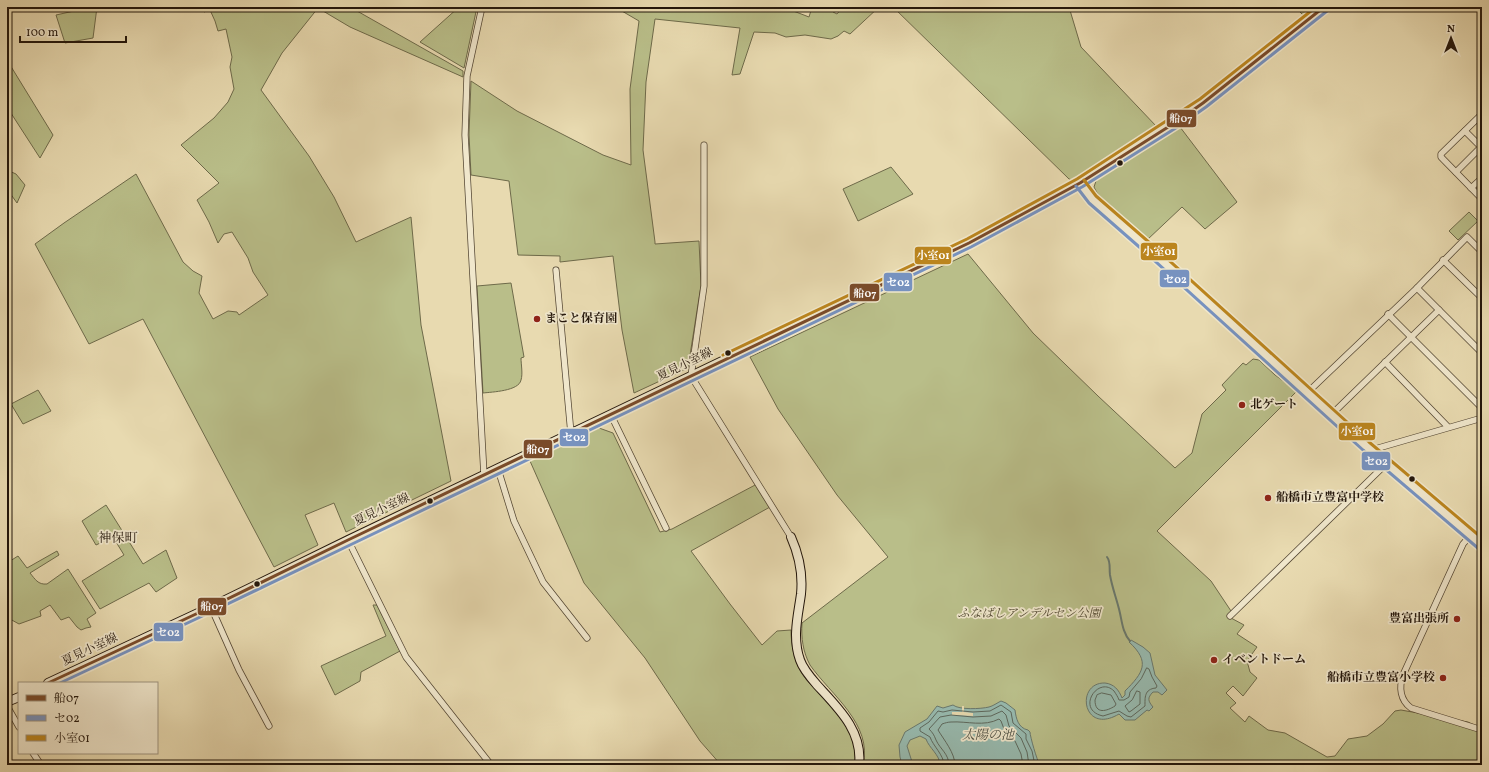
<svg xmlns="http://www.w3.org/2000/svg" width="1489" height="772" viewBox="0 0 1489 772" font-family="Vollkorn,'Noto Serif JP',serif">
<style>
.green{fill:#b9be89;stroke:#6e6a4a}
.water{fill:#97baaf;stroke:#69786d}
.pier{fill:#e8dab0}
.lines{fill:none;stroke-linecap:round;stroke-linejoin:round}
.shore{stroke:#5d685d;stroke-width:1}
.stream{stroke:#69786d;stroke-width:2}
.street-casing{stroke:#544734;stroke-width:7}
.secondary-casing{stroke:#23160b;stroke-width:10}
.street{stroke:#f0e7cc;stroke-width:5.5}
.secondary{stroke:#f0e7cc;stroke-width:8}
.bus-1-casing{stroke:#f0e7cc;stroke-width:6}
.bus-2-casing{stroke:#f0e7cc;stroke-width:6}
.bus-3-casing{stroke:#f0e7cc;stroke-width:6}
.bus-1{stroke:#7a4b2a;stroke-width:3}
.bus-2{stroke:#7792bf;stroke-width:3}
.bus-3{stroke:#bb851e;stroke-width:3}
.bus-dot{fill:#23160b;stroke:#f0e7cc;stroke-width:1.5}
.poi-dot{fill:#8f2418;stroke:#f0e7cc;stroke-width:1.5}
.labels{text-anchor:middle;dominant-baseline:central;stroke-width:3.5;stroke-linejoin:round;paint-order:stroke}
.poi-label{font-size:12px;font-weight:bold;fill:#23160b;stroke:#f0e7cc;text-anchor:start}
.street-label{font-size:12px;fill:#23160b;stroke:#f0e7cc}
.park-label{font-size:12px;font-style:italic;fill:#504831;stroke:#f0e7cc}
.neighbourhood-label{font-size:13px;fill:#23160b;stroke:#f0e7cc}
.water-label{font-size:13px;font-style:italic;fill:#4c4f44;stroke:#f0e7cc}
.line-badge{stroke:#f0e7cc;stroke-width:1.5}
.badge-label{font-size:11px;text-anchor:middle;font-weight:bold;fill:#fff}
</style>
<rect width="100%" height="100%" fill="#e8dab0"/>
<filter id="stains"><feTurbulence type="fractalNoise" baseFrequency=".005" numOctaves="4"/><feColorMatrix values="0 0 0 0 .2 0 0 0 0 .09 0 0 0 0 .02 0 0 0 .5 -.17"/></filter>
<radialGradient id="worn" r=".72"><stop offset=".6" stop-color="#630" stop-opacity="0"/><stop offset="1" stop-color="#630" stop-opacity=".3"/></radialGradient>
<g class="green">
<path d="M 92,7 L 97,7 L 93,38 L 65,43 L 56,15 Z"/>
<path d="M 203,7 L 331,7 L 335,10 L 337,7 L 350,7 L 463,71 L 463,77 L 350,27 L 318,8 L 282,53 L 261,90 L 309,156 L 334,197 L 356,242 L 411,217 L 421,325 L 451,481 L 346,532 L 334,503 L 305,515 L 318,545 L 274,567 L 143,319 L 89,344 L 35,244 L 64,223 L 136,174 L 183,262 L 193,271 L 202,276 L 199,293 L 213,319 L 228,311 L 237,312 L 239,315 L 268,295 L 253,272 L 248,258 L 232,232 L 224,234 L 218,243 L 209,222 L 197,200 L 219,183 L 181,145 L 214,118 L 228,102 L 234,89 L 230,67 L 232,57 L 226,29 L 218,31 L 215,21 L 210,10 L 204,12 Z"/>
<path d="M 459,7 L 477,7 L 464,68 L 420,42 Z"/>
<path d="M 615,7 L 783,7 L 809,17 L 812,7 L 832,7 L 833,12 L 837,14 L 843,7 L 879,7 L 850,34 L 844,31 L 838,36 L 831,39 L 805,35 L 786,37 L 775,33 L 754,32 L 740,74 L 732,75 L 740,28 L 655,19 L 646,82 L 643,150 L 655,242 L 655,244 L 699,241 L 701,285 L 688,368 L 634,393 L 622,330 L 613,256 L 560,262 L 560,256 L 518,255 L 509,181 L 471,175 L 469,134 L 471,81 L 517,111 L 603,155 L 631,165 L 630,89 L 639,21 Z"/>
<path d="M 893,7 L 1069,7 L 1081,47 L 1157,127 L 1072,180 L 1069,179 Z"/>
<path d="M 1295,7 L 1314,7 L 1314,8 L 1304,16 Z"/>
<path d="M 7,60 L 53,135 L 40,158 L 7,107 Z"/>
<path d="M 1180,127 L 1237,202 L 1205,229 L 1182,207 L 1147,240 L 1099,197 L 1094,187 L 1096,181 L 1099,178 Z"/>
<path d="M 891,167 L 913,194 L 858,221 L 843,189 Z"/>
<path d="M 7,170 L 16,174 L 25,185 L 17,203 L 7,189 Z"/>
<path d="M 1469,212 L 1478,221 L 1458,240 L 1449,231 Z"/>
<path d="M 968,254 L 1033,333 L 1098,396 L 1175,468 L 1192,453 L 1202,414 L 1226,390 L 1222,385 L 1243,363 L 1246,365 L 1253,359 L 1259,360 L 1275,375 L 1297,391 L 1157,531 L 1211,581 L 1231,611 L 1231,618 L 1244,625 L 1237,634 L 1257,647 L 1247,661 L 1250,672 L 1257,678 L 1243,696 L 1233,686 L 1226,693 L 1236,703 L 1230,708 L 1245,722 L 1249,716 L 1268,730 L 1285,733 L 1327,757 L 1335,756 L 1348,739 L 1367,736 L 1383,724 L 1395,711 L 1401,710 L 1468,722 L 1482,729 L 1482,765 L 863,765 C 873,724 831,695 810,665 C 803,652 801,638 802,623 L 888,557 L 837,495 L 778,409 L 750,357 Z"/>
<path d="M 511,283 L 524,357 L 521,358 C 521,364 523,374 521,380 C 519,391 492,392 483,393 L 477,286 Z"/>
<path d="M 38,390 L 51,411 L 23,424 L 11,404 Z"/>
<path d="M 599,428 L 613,433 L 660,532 L 672,529 L 757,484 L 770,507 L 691,551 L 730,604 L 762,645 L 777,631 L 791,630 C 791,645 794,659 801,672 C 805,679 811,685 817,691 C 837,714 858,732 855,765 L 721,765 L 700,741 L 645,658 L 584,583 L 530,461 Z"/>
<path d="M 106,505 L 143,564 L 166,550 L 177,578 L 156,592 L 149,583 L 100,609 L 82,581 L 124,555 L 113,537 L 96,545 L 82,521 Z"/>
<path d="M 57,551 L 59,555 L 30,573 C 35,579 38,585 47,584 L 68,569 L 96,613 L 87,619 L 91,627 L 86,628 L 81,630 L 77,627 L 69,617 L 61,620 L 50,605 L 40,611 L 41,616 L 19,624 L 10,619 L 7,620 L 7,563 L 18,556 L 27,568 Z"/>
<path d="M 373,605 L 377,605 L 400,651 L 361,672 L 360,681 L 335,695 L 321,666 L 386,636 Z"/>
</g>
<g class="water">
<path d="M 1131,640 L 1143,647 L 1150,653 L 1155,675 L 1167,690 L 1162,695 L 1158,692 L 1153,692 C 1147,698 1148,701 1153,707 L 1149,711 L 1147,710 L 1135,720 L 1125,720 L 1119,714 C 1082,736 1075,682 1105,683 C 1114,684 1119,690 1122,698 L 1125,695 L 1125,691 C 1143,673 1151,662 1129,642 Z"/>
<path d="M 1001,701 L 1006,703 L 1015,710 C 1016,718 1018,728 1028,730 L 1030,732 C 1030,736 1037,761 1040,765 L 940,765 C 940,755 929,748 926,739 L 920,736 L 910,740 L 907,746 L 913,765 L 902,765 L 900,757 L 899,745 L 905,732 L 927,719 L 937,706 L 943,708 L 953,705 C 959,710 981,709 989,707 C 993,706 997,703 1001,701 Z"/>
</g>
<path class="pier" d="M 962,706 L 964,706 L 964,712 L 973,713 L 973,716 L 952,715 L 952,712 L 962,712 Z"/>
<g class="lines">
<g class="shore">
<path d="M 1147,668 L 1149,669 L 1152,677 L 1157,686 L 1156,688 C 1144,689 1145,698 1145,706 L 1131,717 L 1127,716 L 1119,711 L 1103,716 C 1075,710 1098,675 1114,691 C 1116,694 1118,697 1119,700 L 1124,700 L 1129,697 L 1130,692 L 1141,679 Z"/>
<path d="M 1137,691 L 1140,692 L 1140,704 L 1131,711 L 1129,712 L 1125,706 L 1132,700 Z"/>
<path d="M 1102,693 L 1111,695 L 1116,704 L 1115,706 C 1107,711 1095,715 1095,700 L 1097,695 Z"/>
<path d="M 944,765 C 944,755 933,746 930,737 L 920,731 L 920,728 L 929,722 L 938,711 L 943,712 L 952,710 L 973,712 L 990,711 L 1001,705 L 1011,712 L 1013,723 L 1026,734 L 1026,739 L 1032,751 L 1035,765"/>
<path d="M 949,765 C 949,754 940,749 936,740 C 934,735 933,733 929,729 L 940,717 L 951,715 L 973,717 L 991,716 L 1002,711 L 1006,715 L 1009,726 L 1021,738 L 1027,752 L 1029,765"/>
<path d="M 955,765 C 955,753 944,740 938,730 L 942,724 C 945,723 948,722 951,722 C 967,721 984,727 999,719 L 1001,721 L 1004,729 L 1015,741 L 1021,754 L 1023,765"/>
</g>
<path class="stream" d="M 1107,557 C 1111,562 1109,568 1110,575 C 1112,587 1116,597 1119,609 C 1122,620 1122,632 1130,641"/>
<defs>
<g id="street">
<path d="M 482,7 L 467,76 L 465,135 L 484,475"/>
<path d="M 1482,114 L 1441,154 L 1441,157 L 1482,199"/>
<path d="M 1465,131 L 1482,148"/>
<path d="M 704,145 L 704,286 L 691,376 L 791,537"/>
<path d="M 1456,172 L 1482,146"/>
<path d="M 1471,188 L 1482,178"/>
<path d="M 1482,252 L 1467,237 L 1417,288 L 1482,353"/>
<path d="M 1443,260 L 1482,298"/>
<path d="M 556,270 L 571,434"/>
<path d="M 1388,314 L 1482,408"/>
<path d="M 1385,362 L 1448,427"/>
<path d="M 1308,392 L 1417,288"/>
<path d="M 1332,414 L 1439,310"/>
<path d="M 611,415 L 666,528"/>
<path d="M 1372,451 L 1375,449 L 1482,418"/>
<path d="M 498,469 L 514,521 L 543,582 L 587,638"/>
<path d="M 1470,536 L 1463,544 L 1403,675 C 1399,687 1400,700 1411,708 L 1482,730"/>
<path d="M 348,540 L 406,657 L 491,765"/>
<path d="M 211,607 L 239,670 L 269,726"/>
<path d="M 1230,616 L 1386,464"/>
<path d="M 7,706 L 19,727"/>
<path d="M 33,753 L 41,765"/>
</g>
<g id="secondary">
<path d="M 1080,183 L 1092,199 L 1148,248 L 1366,446 L 1482,545"/>
<path d="M 791,537 C 799,555 803,574 801,594 C 798,616 792,637 800,660 C 803,669 810,677 817,685 C 838,708 863,731 859,765"/>
<path d="M 48,683 L 211,607 L 348,540 L 969,243 L 1080,183 L 1176,122 L 1203,103 L 1324,7"/>
<path d="M 7,702 L 19,697"/>
</g>
</defs>
<use href="#street" class="street-casing"/>
<use href="#secondary" class="secondary-casing"/>
<use href="#street" class="street"/>
<use href="#secondary" class="secondary"/>
<defs>
<path id="bus-1" d="M 48,683 L 211,607 L 348,540 L 969,243 L 1080,183 L 1176,122 L 1203,103 L 1324,7"/>
<g id="bus-2">
<path d="M 1076,186 L 1089,203 L 1145,252 L 1363,450 L 1479,549"/>
<path d="M 60,683 L 213,611 L 350,545 L 971,247 L 1082,187 L 1179,126 L 1206,107 L 1327,11"/>
</g>
<g id="bus-3">
<path d="M 1084,180 L 1096,196 L 1151,244 L 1369,442 L 1482,538"/>
<path d="M 723,355 L 967,239 L 1077,179 L 1200,99 L 1316,7"/>
</g>
</defs>
<use href="#bus-1" class="bus-1-casing"/>
<use href="#bus-2" class="bus-2-casing"/>
<use href="#bus-3" class="bus-3-casing"/>
<use href="#bus-1" class="bus-1"/>
<use href="#bus-2" class="bus-2"/>
<use href="#bus-3" class="bus-3"/>
</g>
<g class="bus-dot">
<circle cx="1120" cy="163" r="3.5"/>
<circle cx="728" cy="353" r="3.5"/>
<circle cx="1412" cy="479" r="3.5"/>
<circle cx="430" cy="501" r="3.5"/>
<circle cx="257" cy="584" r="3.5"/>
</g>
<g class="poi-dot">
<circle cx="537" cy="319" r="4"/>
<circle cx="1242" cy="405" r="4"/>
<circle cx="1268" cy="498" r="4"/>
<circle cx="1457" cy="619" r="4"/>
<circle cx="1214" cy="660" r="4"/>
<circle cx="1443" cy="678" r="4"/>
</g>
<g class="labels">
<g class="poi-label">
<text x="545" y="319">まこと保育園</text>
<text x="1250" y="405">北ゲート</text>
<text x="1276" y="498">船橋市立豊富中学校</text>
<text x="1449" y="619" text-anchor="end">豊富出張所</text>
<text x="1222" y="660">イベントドーム</text>
<text x="1435" y="678" text-anchor="end">船橋市立豊富小学校</text>
</g>
<g class="street-label">
<text transform="translate(685 365) rotate(-26)">夏見小室線</text>
<text transform="translate(382 510) rotate(-25)">夏見小室線</text>
<text transform="translate(90 650) rotate(-25)">夏見小室線</text>
</g>
<g class="park-label">
<text x="1029" y="614">ふなばしアンデルセン公園</text>
</g>
<g class="neighbourhood-label">
<text x="118" y="539">神保町</text>
</g>
<g class="water-label">
<text x="988" y="736">太陽の池</text>
</g>
</g>
<g class="line-badge">
<rect x="1166" y="109" width="31" height="19" rx="4" fill="#7a4b2a"/>
<rect x="1140" y="242" width="38" height="19" rx="4" fill="#bb851e"/>
<rect x="914" y="246" width="38" height="19" rx="4" fill="#bb851e"/>
<rect x="1159" y="269" width="31" height="19" rx="4" fill="#7792bf"/>
<rect x="883" y="272" width="30" height="20" rx="4" fill="#7792bf"/>
<rect x="849" y="283" width="31" height="19" rx="4" fill="#7a4b2a"/>
<rect x="1338" y="422" width="38" height="19" rx="4" fill="#bb851e"/>
<rect x="559" y="428" width="30" height="19" rx="4" fill="#7792bf"/>
<rect x="523" y="439" width="30" height="20" rx="4" fill="#7a4b2a"/>
<rect x="1361" y="451" width="30" height="20" rx="4" fill="#7792bf"/>
<rect x="197" y="597" width="30" height="19" rx="4" fill="#7a4b2a"/>
<rect x="153" y="622" width="31" height="20" rx="4" fill="#7792bf"/>
</g>
<g class="badge-label">
<text x="1181" y="122">船07</text>
<text x="1159" y="255">小室01</text>
<text x="933" y="259">小室01</text>
<text x="1175" y="283">セ02</text>
<text x="898" y="286">セ02</text>
<text x="865" y="297">船07</text>
<text x="1357" y="435">小室01</text>
<text x="574" y="441">セ02</text>
<text x="538" y="453">船07</text>
<text x="1376" y="465">セ02</text>
<text x="212" y="610">船07</text>
<text x="168" y="636">セ02</text>
</g>
<rect width="1489" height="772" fill="none" stroke="#e8dab0" stroke-width="24"/>
<rect x="8" y="8" width="1473" height="756" fill="none" stroke="#23160b" stroke-width="2"/>
<rect x="12" y="12" width="1465" height="748" fill="none" stroke="#23160b"/>
<rect x="18" y="682" width="140" height="72" fill="#f0e7cc" stroke="#9e937f"/>
<rect x="26" y="695" width="20" height="6" fill="#7a4b2a" stroke="#9e937f"/>
<text x="54" y="702" font-size="12" fill="#23160b">船07</text>
<rect x="26" y="715" width="20" height="6" fill="#7792bf" stroke="#9e937f"/>
<text x="54" y="722" font-size="12" fill="#23160b">セ02</text>
<rect x="26" y="735" width="20" height="6" fill="#bb851e" stroke="#9e937f"/>
<text x="54" y="742" font-size="12" fill="#23160b">小室01</text>
<g transform="translate(1451 38)" stroke="#f0e7cc" stroke-width="3" paint-order="stroke">
<path d="M0-3L7 15L0 10L-7 15Z" fill="#23160b"/>
<text y="-6" font-size="11" font-weight="bold" text-anchor="middle" fill="#23160b">N</text>
</g>
<path d="M20 36v6h106v-6" fill="none" stroke="#23160b" stroke-width="2"/>
<text x="26" y="36" font-size="12" fill="#23160b" stroke="#f0e7cc" stroke-width="3" paint-order="stroke">100 m</text>
<rect width="100%" height="100%" filter="url(#stains)"/>
<rect width="100%" height="100%" fill="url(#worn)"/>
</svg>
